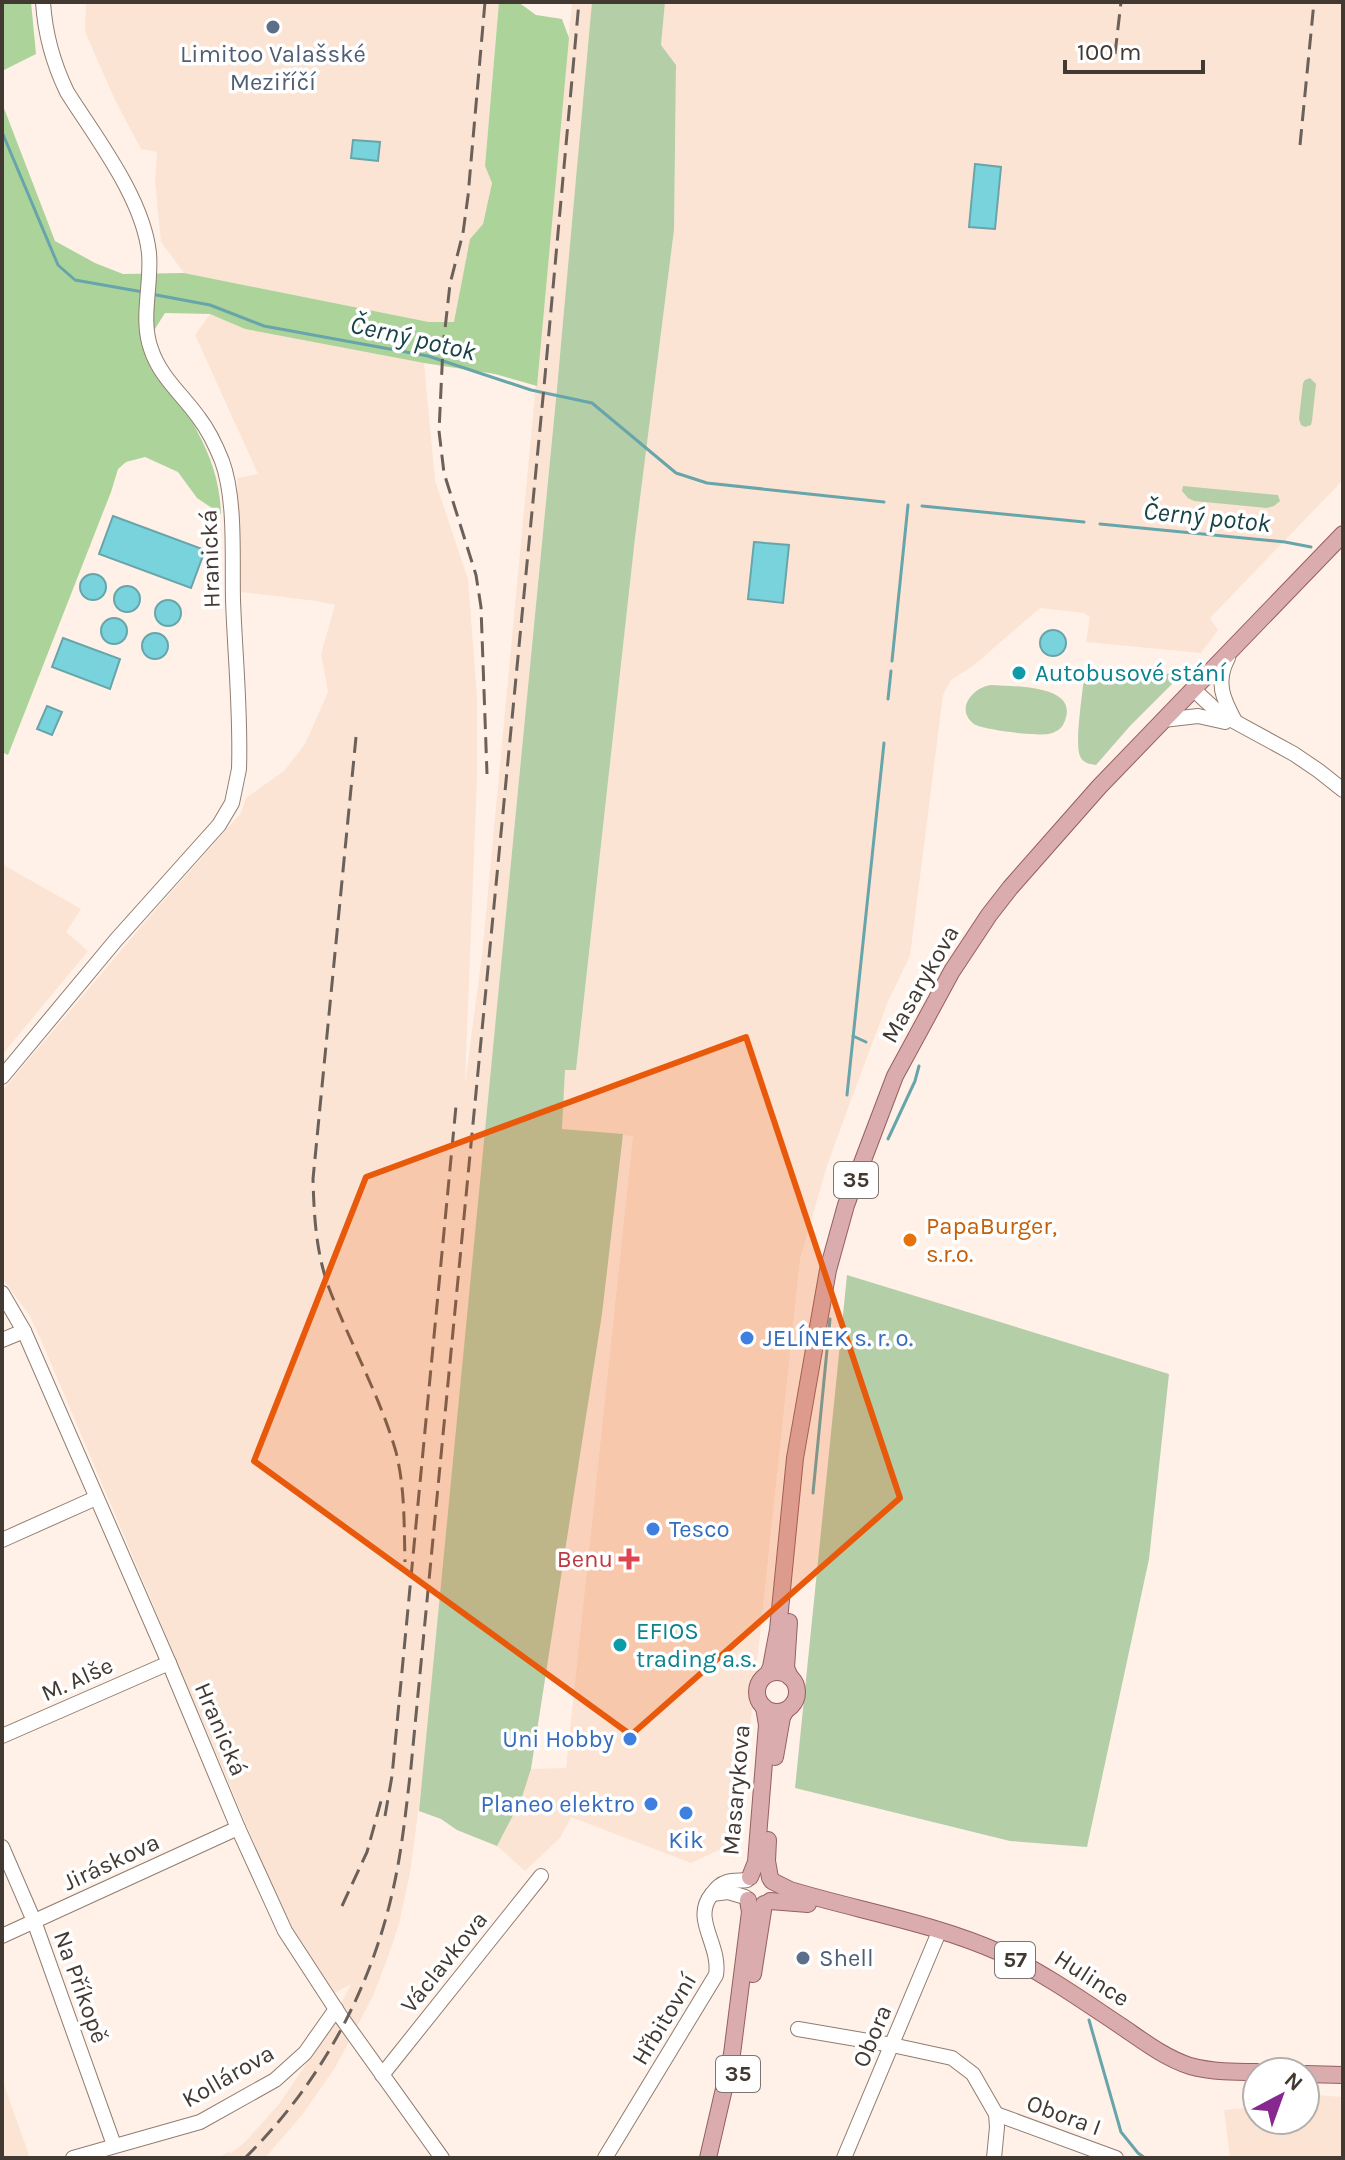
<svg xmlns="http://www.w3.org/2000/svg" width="1345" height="2160" viewBox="0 0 1345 2160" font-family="Karla,sans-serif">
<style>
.built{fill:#fce4d4}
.green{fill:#b4cea8}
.forest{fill:#acd39a}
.water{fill:#79d3dd;stroke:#68a5aa;stroke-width:2}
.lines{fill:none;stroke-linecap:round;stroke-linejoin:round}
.stream{stroke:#68a5aa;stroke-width:3}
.minor-casing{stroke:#917d6f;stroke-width:16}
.major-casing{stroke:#955f60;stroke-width:18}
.minor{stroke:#fff;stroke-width:14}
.major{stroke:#daacae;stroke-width:16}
.rail{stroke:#6b615a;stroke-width:3;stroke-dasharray:16 8;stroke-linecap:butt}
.marked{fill:#e8590c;fill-opacity:0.2;stroke:#e8590c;stroke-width:6;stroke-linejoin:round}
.service-dot{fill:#5c6f8a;stroke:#fff;stroke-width:3}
.culture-dot{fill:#0f9aa8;stroke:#fff;stroke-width:3}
.food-dot{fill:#e8710a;stroke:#fff;stroke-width:3}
.shop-dot{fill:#3f7fe0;stroke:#fff;stroke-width:3}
.health-dot{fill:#e0444e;stroke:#fff;stroke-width:3}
.labels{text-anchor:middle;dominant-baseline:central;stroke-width:7;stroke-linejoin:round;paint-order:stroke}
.shield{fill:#fff;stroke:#7b7470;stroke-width:2}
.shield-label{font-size:22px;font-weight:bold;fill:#423933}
.service-label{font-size:24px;fill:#4e5e75;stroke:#fff}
.street-label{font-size:24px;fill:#423933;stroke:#fff}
.culture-label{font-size:24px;fill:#0d838f;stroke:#fff;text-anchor:start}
.food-label{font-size:24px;fill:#c56008;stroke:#fff;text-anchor:start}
.shop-label{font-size:24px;fill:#366cbe;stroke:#fff;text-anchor:start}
.health-label{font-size:24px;fill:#be3a42;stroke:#fff;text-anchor:end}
.water-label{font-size:26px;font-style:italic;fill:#174246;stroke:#fff}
</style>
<rect width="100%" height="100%" fill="#fff1e8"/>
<g class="built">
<path d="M 86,2 L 499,2 L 485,166 L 492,183 L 483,224 L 470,239 L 455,322 L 429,322 L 184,273 L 161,242 L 155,182 L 157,152 L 141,149 L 115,100 L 85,32 Z"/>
<path d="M 572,2 L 592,2 L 586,84 L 424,1768 L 410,1873 L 399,1924 L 387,1960 L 373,1996 L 335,2068 L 302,2115 L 265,2158 L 218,2158 L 228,2152 L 231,2153 L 245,2142 L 279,2104 L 321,2042 L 351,1984 L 335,1993 L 285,1916 L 44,1347 L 30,1316 L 2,1278 L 2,1091 L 151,915 L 241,813 L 246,798 L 284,771 L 305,744 L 328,692 L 321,654 L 335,605 L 316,601 L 241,592 L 237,478 L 258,474 L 195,335 L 210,314 L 245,329 L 424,363 L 435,480 L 468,579 L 477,696 L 477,778 L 465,1084 L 482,955 Z"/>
<path d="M 665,2 L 1343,2 L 1343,480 L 1210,618 L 1218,630 L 1201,653 L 1086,642 L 1090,617 L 1084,613 L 1040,608 L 973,666 L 951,680 L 943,695 L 910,956 L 889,999 L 851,1100 L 827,1166 L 800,1259 L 738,1841 L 691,1863 L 571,1817 L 560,1838 L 525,1871 L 497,1846 L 521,1800 L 531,1769 L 566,1768 L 633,1136 L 562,1129 L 565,1069 L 576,1069 L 635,538 L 674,230 L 676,65 L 661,45 Z"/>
<path d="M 2,864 L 81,909 L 66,932 L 88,951 L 2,1055 Z"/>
<path d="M 2,2079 L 30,2158 L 2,2158 Z"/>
<path d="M 1244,2086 L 1257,2087 L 1257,2120 L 1305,2120 L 1305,2088 L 1316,2088 L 1316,2095 L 1343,2097 L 1343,2158 L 1230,2158 L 1224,2110 L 1246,2108 Z"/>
</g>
<g class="green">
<path d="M 592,2 L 665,2 L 661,45 L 676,65 L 674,230 L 635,538 L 576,1070 L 565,1070 L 562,1129 L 623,1134 L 602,1314 L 531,1769 L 521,1800 L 497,1846 L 457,1830 L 441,1819 L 419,1811 L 557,388 Z"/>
<path d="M 1310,378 L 1316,384 L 1312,421 L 1311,425 L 1305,427 L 1301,425 L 1299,419 L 1303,383 L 1305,380 Z"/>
<path d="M 1183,486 L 1278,495 L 1280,501 L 1274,506 L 1267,508 L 1194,501 L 1188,498 L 1182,491 Z"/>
<path d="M 1091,663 L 1091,666 L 1171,674 L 1185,671 L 1130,726 L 1096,765 C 1089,764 1083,763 1080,756 C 1074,743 1084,685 1085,667 Z"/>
<path d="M 992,685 C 1014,687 1084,684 1063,725 C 1060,730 1054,733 1048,734 C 1037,736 983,730 974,724 C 954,709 974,686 992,685 Z"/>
<path d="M 847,1275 L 1169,1374 L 1149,1559 L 1087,1847 L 1010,1841 L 795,1788 Z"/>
</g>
<g class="forest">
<path d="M 2,2 L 31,2 L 36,54 L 2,71 Z"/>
<path d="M 499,2 L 518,2 L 536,15 L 562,19 L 569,38 L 537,386 L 495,374 L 424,363 L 245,329 L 210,314 L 165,313 L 153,332 C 156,342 157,353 161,363 C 185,418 219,450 221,514 L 197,498 L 178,472 L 145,457 L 126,462 L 118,469 L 111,492 L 8,755 L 2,752 L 2,103 L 55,241 L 95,263 L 123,274 L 184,273 L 429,322 L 454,322 L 470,239 L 483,224 L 492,183 L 485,166 Z"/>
</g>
<g class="water">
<path d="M 353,140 L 380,142 L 378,161 L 351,158 Z"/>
<path d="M 975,164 L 1001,167 L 995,229 L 969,227 Z"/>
<path d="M 113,516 L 205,550 L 191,588 L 99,554 Z"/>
<path d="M 754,542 L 789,545 L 783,603 L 748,599 Z"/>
<circle cx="93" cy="587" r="13"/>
<circle cx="127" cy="599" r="13"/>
<circle cx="168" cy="613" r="13"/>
<circle cx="114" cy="631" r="13"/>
<circle cx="1053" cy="643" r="13"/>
<circle cx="155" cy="646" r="13"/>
<path d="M 63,638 L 120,659 L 110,689 L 52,667 Z"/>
<path d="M 47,706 L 62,712 L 52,735 L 37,729 Z"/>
</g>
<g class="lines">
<g class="stream">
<path d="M 2,132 L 58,265 L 75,280 L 143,292"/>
<path d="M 151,294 L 210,305 L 264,326 L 428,356 L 531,390 L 592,403 L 676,473 L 707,483 L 884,502"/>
<path d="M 922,506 L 1084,522"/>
<path d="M 1100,524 L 1285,542 L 1311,547"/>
<path d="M 892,661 L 908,505"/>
<path d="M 888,699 L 891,671"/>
<path d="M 853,1036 L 866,1042"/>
<path d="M 847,1095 L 884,743"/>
<path d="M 888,1139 L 915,1081 L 919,1066"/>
<path d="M 813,1493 L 830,1319"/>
<path d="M 1089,2020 L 1121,2132 L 1138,2153 L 1145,2158"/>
</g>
<defs>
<g id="minor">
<path d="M 1228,658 C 1215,682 1223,699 1235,721"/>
<path d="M 1193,689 L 1219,713 L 1294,754 L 1319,771 L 1343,790"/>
<path d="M 1163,720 L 1198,716 L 1225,722"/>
<path d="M 2,1077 L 116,940 L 219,825 L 232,803 L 239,769 C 241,713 235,656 233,600 C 232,558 236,499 222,461 C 216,446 209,431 199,418 C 183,395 160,377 151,349 C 140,319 152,284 149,253 C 143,198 96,138 67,92 C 53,63 45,34 43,2"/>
<path d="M 2,1293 L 24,1331 L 169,1663 L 238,1828 L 285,1931 L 341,2017 L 442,2158"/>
<path d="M 2,1340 L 24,1331"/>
<path d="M 2,1540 L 96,1498"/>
<path d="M 2,1736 L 169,1663"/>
<path d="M 2,1847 L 34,1921 L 114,2145"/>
<path d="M 712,1894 L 728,1892 L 745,1897"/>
<path d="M 2,1936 L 238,1828"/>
<path d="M 798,2029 L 892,2045 L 952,2058 L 973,2074 L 996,2114 L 997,2127 L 994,2158"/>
<path d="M 382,2075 L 541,1876"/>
<path d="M 996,2114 L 1116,2158"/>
<path d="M 73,2158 L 200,2122 L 275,2080 L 305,2053 L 336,2009"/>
<path d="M 605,2158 L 716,1975 C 721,1944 691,1919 712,1894 C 717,1888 720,1884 727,1882 C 734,1880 741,1881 747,1880"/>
<path d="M 844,2158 L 939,1932"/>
</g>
<g id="major">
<path d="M 789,1622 L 786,1668 L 790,1677"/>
<circle cx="777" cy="1692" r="20"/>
<path d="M 768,1674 L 771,1667 L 778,1630 L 795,1458 L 828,1270 L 846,1205 L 895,1076 L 952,971 L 989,915 L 1010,888 L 1099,787 L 1343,534"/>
<path d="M 775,1757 L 782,1717 L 786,1710"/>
<path d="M 768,1840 L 767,1861 L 770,1878"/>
<path d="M 750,1877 L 756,1862 L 767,1725 L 764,1707"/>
<path d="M 772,1881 L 790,1890 C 860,1911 934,1923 1001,1953 C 1044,1973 1082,2000 1121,2026 C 1143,2041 1165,2058 1190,2066 C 1212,2072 1235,2072 1257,2072"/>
<path d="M 770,1901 L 808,1904"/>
<path d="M 753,1974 L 764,1904"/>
<path d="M 1305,2074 L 1343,2075"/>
<path d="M 708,2158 L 732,2054 L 750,1912 L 748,1900"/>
</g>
</defs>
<use href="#minor" class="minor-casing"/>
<use href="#major" class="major-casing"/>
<use href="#minor" class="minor"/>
<use href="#major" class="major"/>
<g class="rail">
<path d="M 485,2 L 468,196 L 463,233 L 450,284 L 443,347 L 439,431 L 444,473 L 476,575 L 481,607 L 487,774"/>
<path d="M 1115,54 L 1121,2"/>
<path d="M 1300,145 L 1314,2"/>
<path d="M 356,737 L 313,1179 C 314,1216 316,1253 329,1288 C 350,1343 380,1396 396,1452 C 405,1488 404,1525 405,1562"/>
<path d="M 385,1816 L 392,1776 L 456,1106"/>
<path d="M 342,1906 L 367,1852 L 381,1801"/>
<path d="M 245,2158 C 318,2086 369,1994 392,1894 C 402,1852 406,1809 411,1767 L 544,387 L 579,2"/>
</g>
</g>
<path class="marked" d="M 746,1037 L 900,1498 L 631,1735 L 254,1461 L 366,1177 Z"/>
<g class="service-dot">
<circle cx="273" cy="27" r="8"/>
<circle cx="803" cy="1958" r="8"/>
</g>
<g class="culture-dot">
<circle cx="1019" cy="673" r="8"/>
<circle cx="620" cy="1645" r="8"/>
</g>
<circle class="food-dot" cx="910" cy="1240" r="8"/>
<g class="shop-dot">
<circle cx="747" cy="1338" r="8"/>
<circle cx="653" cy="1529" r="8"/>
<circle cx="630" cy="1739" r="8"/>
<circle cx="651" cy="1804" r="8"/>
<circle cx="686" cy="1813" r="8"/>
</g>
<path class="health-dot" d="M625 1547h8v8h8v8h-8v8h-8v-8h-8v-8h8z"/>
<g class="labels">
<g class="shield">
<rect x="834" y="1162" width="44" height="36" rx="6"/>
<rect x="995" y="1942" width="40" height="36" rx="6"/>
<rect x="716" y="2056" width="44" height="36" rx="6"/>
</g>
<g class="shield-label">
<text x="856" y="1180">35</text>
<text x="1015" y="1960">57</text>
<text x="738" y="2074">35</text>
</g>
<g class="service-label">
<text x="273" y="54">Limitoo Valašské<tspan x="273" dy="28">Meziříčí</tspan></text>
<text x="819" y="1958" text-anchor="start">Shell</text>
</g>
<g class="street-label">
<text transform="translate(210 559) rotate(-92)">Hranická</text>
<text transform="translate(920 984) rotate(-60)">Masarykova</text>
<text transform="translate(77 1679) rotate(-24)">M. Alše</text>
<text transform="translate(221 1729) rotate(67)">Hranická</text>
<text transform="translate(736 1790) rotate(-85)">Masarykova</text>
<text transform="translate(111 1862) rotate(-25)">Jiráskova</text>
<text transform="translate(444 1962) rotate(-51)">Václavkova</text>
<text transform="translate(1092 1978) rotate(33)">Hulince</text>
<text transform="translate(81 1987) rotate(70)">Na Příkopě</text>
<text transform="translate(664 2019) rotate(-59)">Hřbitovní</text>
<text transform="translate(872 2036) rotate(-67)">Obora</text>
<text transform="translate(228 2076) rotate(-30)">Kollárova</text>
<text transform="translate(1064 2115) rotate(20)">Obora I</text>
</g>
<g class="culture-label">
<text x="1035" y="673">Autobusové stání</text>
<text x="636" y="1631">EFIOS<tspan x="636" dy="28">trading a.s.</tspan></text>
</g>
<g class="food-label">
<text x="926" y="1226">PapaBurger,<tspan x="926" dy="28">s.r.o.</tspan></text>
</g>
<g class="shop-label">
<text x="763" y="1338">JELÍNEK s. r. o.</text>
<text x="669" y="1529">Tesco</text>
<text x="614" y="1739" text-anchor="end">Uni Hobby</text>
<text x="635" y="1804" text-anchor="end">Planeo elektro</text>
<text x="686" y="1840" text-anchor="middle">Kik</text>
</g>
<g class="health-label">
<text x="613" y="1559">Benu</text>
</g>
<g class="water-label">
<text transform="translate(413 338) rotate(13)">Černý potok</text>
<text transform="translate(1207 517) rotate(6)">Černý potok</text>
</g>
</g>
<rect width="1345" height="2160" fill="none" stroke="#423933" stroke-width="8"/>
<g transform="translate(1281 2096) rotate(41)"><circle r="38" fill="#ffffff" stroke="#b3b0ad" stroke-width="2"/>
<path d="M0-6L14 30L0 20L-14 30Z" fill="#872790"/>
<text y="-12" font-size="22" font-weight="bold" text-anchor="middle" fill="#423933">N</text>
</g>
<path d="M1065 60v12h138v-12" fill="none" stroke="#423933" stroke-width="4"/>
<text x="1077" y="60" font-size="24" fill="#423933" stroke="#ffffff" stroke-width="6" paint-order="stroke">100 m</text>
</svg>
